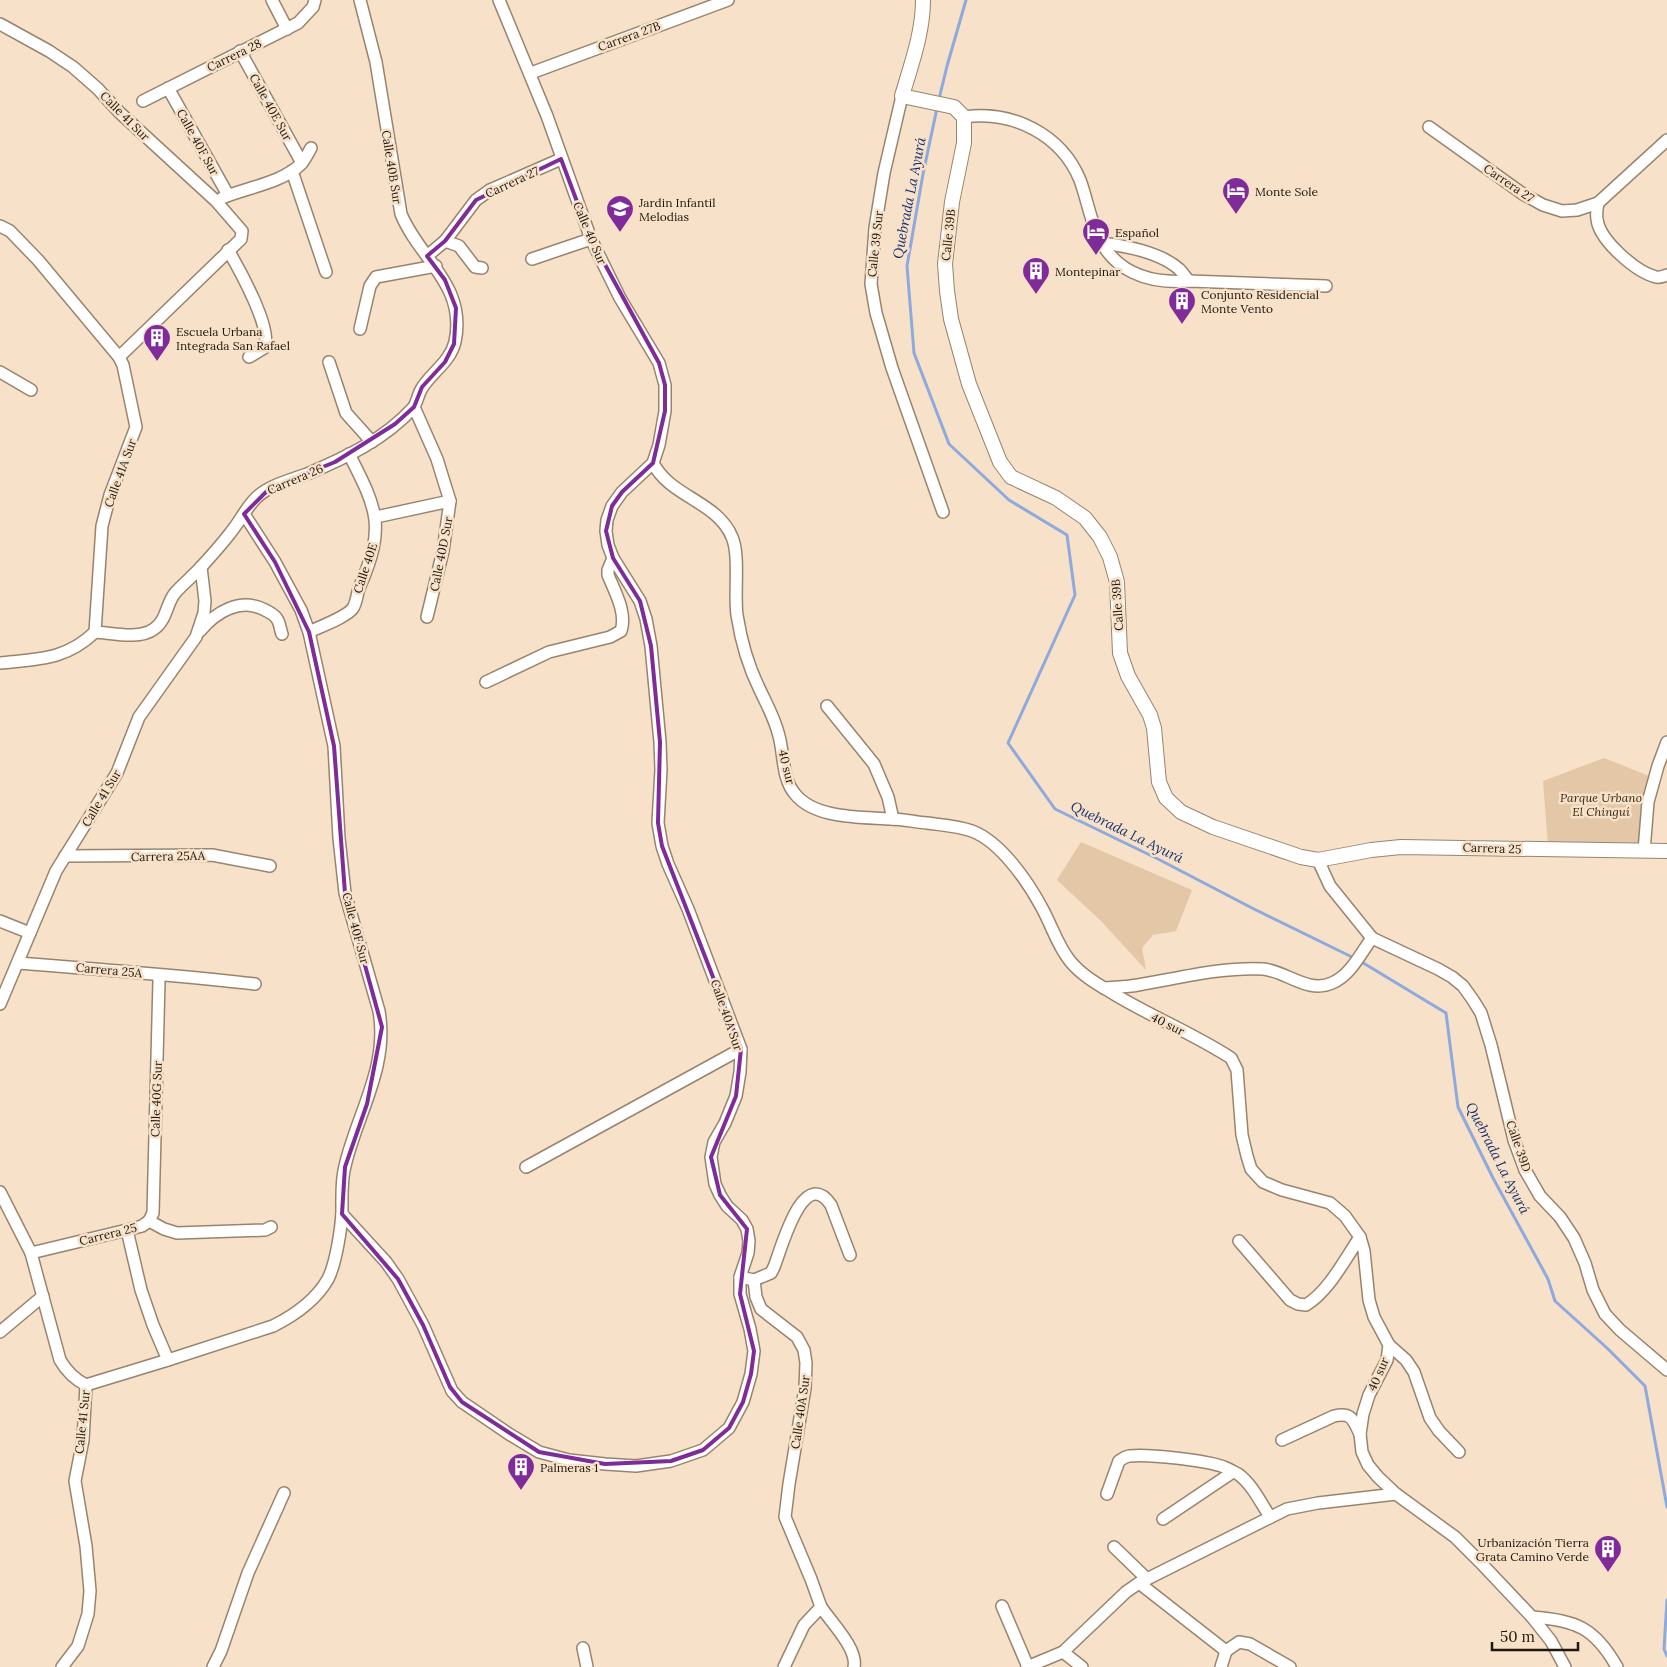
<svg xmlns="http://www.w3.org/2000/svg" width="1667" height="1667" viewBox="0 0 1667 1667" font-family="Lora,serif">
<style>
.green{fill:#e3c7a7}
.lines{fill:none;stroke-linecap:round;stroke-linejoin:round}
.stream{stroke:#8ea9dd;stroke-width:3}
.minor-casing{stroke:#98846e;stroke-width:14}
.tertiary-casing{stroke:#98846e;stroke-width:16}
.minor{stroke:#fff;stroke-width:11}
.tertiary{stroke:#fff;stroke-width:14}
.marked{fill:none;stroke:#802b9a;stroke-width:4;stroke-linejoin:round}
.labels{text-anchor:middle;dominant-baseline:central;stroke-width:5;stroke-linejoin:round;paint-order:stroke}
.street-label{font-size:12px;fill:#1f170e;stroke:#f7e1c8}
.poi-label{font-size:12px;fill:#1f170e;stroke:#f7e1c8;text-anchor:start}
.park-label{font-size:12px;font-style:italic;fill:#392710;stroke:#f7e1c8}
.water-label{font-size:14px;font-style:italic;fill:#16316f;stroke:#f7e1c8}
</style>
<rect width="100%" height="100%" fill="#f7e1c8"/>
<g class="green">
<path d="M 1604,758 L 1649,776 L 1638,846 L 1548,845 L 1543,781 Z"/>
<path d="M 1081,842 L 1192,890 L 1176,931 L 1153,935 L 1142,948 L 1146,970 L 1101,921 L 1057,880 Z"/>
</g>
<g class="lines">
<g class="stream">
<path d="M 939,99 L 947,66 L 966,0"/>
<path d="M 937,108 L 923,174 L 907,266 L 914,353 L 949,444 L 1009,500 L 1067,535 L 1075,595 L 1008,743 L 1055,809 L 1158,859 L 1252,908 L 1354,958"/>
<path d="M 1360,961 L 1446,1013 L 1458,1107 L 1493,1178 L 1548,1279 L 1555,1301 L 1607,1348 L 1645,1386 L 1667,1507"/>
<path d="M 1667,1600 L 1664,1649 L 1667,1656"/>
</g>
<defs>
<g id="minor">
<path d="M 272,0 L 287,29"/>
<path d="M 0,24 L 49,51 L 73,67 L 98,89 L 119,112 L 216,201 L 242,231 L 241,239 L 119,357"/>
<path d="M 240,51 L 302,163"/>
<path d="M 531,73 L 728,0"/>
<path d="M 168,88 L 228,195"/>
<path d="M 902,96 L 884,173 L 875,228 L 871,284 L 876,313 L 892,368 L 943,512"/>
<path d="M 143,101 L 298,23 L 313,7 L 315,0"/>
<path d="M 964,117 C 1012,110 1061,134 1080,180 C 1086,196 1089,214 1096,231 C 1112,272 1148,284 1189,281 L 1326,286"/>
<path d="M 1429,127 L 1523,194 L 1543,205 L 1562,211 L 1577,210 L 1598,203 L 1667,140"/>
<path d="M 292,171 L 326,272"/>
<path d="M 222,198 C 245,188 282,183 301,164 C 305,160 308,153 311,148"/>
<path d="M 1598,203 C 1597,208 1596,214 1597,219 C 1599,240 1636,272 1656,277 C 1660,278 1663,276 1667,275"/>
<path d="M 0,226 L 10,231 L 38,260 L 119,357 L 123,365 L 136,427 L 110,495 L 102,526 L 95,632 C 66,660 38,659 0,663"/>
<path d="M 445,241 L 459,246 L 475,267 L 482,268"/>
<path d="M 1102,243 C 1126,246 1161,253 1179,269 C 1183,273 1186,278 1189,281"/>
<path d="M 228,250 C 238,267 274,331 264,348 L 249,357"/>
<path d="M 427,256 L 445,241 L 476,200 L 490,190 L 561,159"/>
<path d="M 532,259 L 591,239"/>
<path d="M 360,329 L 370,286 L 376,277 L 436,266"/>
<path d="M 329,362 L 346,413 L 372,442"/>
<path d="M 0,372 L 31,390"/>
<path d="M 414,407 L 437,459 L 450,501 L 443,551 L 427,617"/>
<path d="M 653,463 C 670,497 717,501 732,537 C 740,555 734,594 737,615 C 741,641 748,666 760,690 C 767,705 775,719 779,736 C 784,754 782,779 795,794 C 815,819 861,817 890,819 C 902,819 915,822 927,823 C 942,825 958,826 972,831 C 1001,842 1028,882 1042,908 C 1052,926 1057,945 1070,961 C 1081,975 1099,985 1114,994 C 1152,1017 1194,1034 1231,1058 L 1237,1070 L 1242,1135 L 1247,1156 L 1251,1169 L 1263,1182 L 1282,1190 L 1330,1203 L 1345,1216 L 1360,1237 L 1364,1251 L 1369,1300 L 1374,1317 L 1389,1345 L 1387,1360 L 1369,1395 L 1363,1414 L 1360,1434 L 1362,1452 L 1368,1465 L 1378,1477 L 1396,1494 L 1455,1537 L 1480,1562 L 1532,1617 L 1551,1641 L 1565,1667"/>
<path d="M 376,517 L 450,501"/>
<path d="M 200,631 C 216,612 240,597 265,610 C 269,612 275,615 277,619 C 280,623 280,629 282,634"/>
<path d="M 95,632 C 112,633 139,640 154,629 C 167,620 166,604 175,593 C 183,584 193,576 202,566 C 212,555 222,544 231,532 C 240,521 246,508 256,498 C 269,485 291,480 307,474 C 345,458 385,439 413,408 C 417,403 418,394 422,388 C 432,372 450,362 455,342 C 467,285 420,260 401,214 L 376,62 L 360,0"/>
<path d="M 309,632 C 319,627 347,617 353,608 C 357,602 357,592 360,586 C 386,526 377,509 349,454"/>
<path d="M 486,682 L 549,652 L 610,637 L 621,631 C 627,613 615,592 608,575 L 608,570 L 613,558"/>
<path d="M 827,706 L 874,764 L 888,797 L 893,819"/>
<path d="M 1644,851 L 1648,802 L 1658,766 L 1667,742"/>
<path d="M 65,856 L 212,855 L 270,866"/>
<path d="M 1318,860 L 1330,886 L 1372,938 L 1438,969 L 1452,977 L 1463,986 L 1473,1000 L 1481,1013 L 1491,1045 L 1514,1140 L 1525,1170 L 1540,1196 L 1560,1217 L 1574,1238 L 1585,1263 L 1593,1290 L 1605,1314 L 1620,1330 L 1667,1370"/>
<path d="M 0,921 L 30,933"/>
<path d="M 18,963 C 97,969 176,975 255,984"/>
<path d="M 1104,988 C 1115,987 1127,987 1138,985 C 1180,978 1220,967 1263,969 C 1286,971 1308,994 1332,983 C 1350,976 1361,953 1372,938"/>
<path d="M 0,1004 L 56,871 L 117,773 L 139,717 L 196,637 L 204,613 L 205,601 L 201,567"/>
<path d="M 526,1167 L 741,1049"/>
<path d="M 0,1192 L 31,1253 L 60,1360 C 67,1372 74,1379 86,1385"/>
<path d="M 342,1214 L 386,1262 L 398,1279 L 423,1325 L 452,1391 L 462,1402 L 509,1434 L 539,1452 L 569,1460 L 605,1464 L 636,1466 L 671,1461 L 703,1450 L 729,1428 L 743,1402 L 751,1374 L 754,1351 L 750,1329 L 740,1294 L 740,1277 L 748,1253 L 749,1241 L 747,1229 L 742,1220 L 727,1206 L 720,1195 L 715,1184 L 711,1157 L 714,1142 L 725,1123 L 736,1096 L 740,1072 L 741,1049 L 688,909 L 668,864 L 662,846 L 658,823 L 661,770 L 660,742 L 651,646 L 646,619 L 640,601 L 613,558 L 608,545 L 606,531 L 607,520 L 612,506 L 622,492 L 653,463 L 659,445 L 665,411 L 665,385 L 659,363 L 620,298 L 591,239 L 547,116 L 499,0"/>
<path d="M 149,1221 L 153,1213 L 159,981 L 158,975"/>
<path d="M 149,1221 L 164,1229 L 177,1233 L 265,1230 L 271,1227"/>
<path d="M 127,1230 L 141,1290 L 153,1325 L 168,1360"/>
<path d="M 1239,1241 L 1290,1300 L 1298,1304 L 1306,1305 C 1329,1291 1345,1259 1360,1237"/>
<path d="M 31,1253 L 127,1230 L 142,1226 L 149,1221"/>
<path d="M 740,1277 L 754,1280 L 756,1297 L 761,1309 L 797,1337 L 804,1350 L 806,1363 L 805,1388 L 789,1484 L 785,1517 L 811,1579 L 821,1607"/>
<path d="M 754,1280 L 771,1273 L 774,1267 C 781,1250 803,1164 831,1205 L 850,1255"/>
<path d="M 0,1332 L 43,1296"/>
<path d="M 1389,1345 L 1406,1360 L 1414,1372 L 1430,1418 L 1439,1431 L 1459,1452"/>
<path d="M 86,1385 L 168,1360 L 273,1326 C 295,1315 316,1300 328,1279 C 336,1263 341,1230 342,1212 C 342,1197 341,1181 345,1166 C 357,1114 389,1067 379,1011 L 345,893 L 339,838 L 334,746 L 309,632 L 301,610 L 275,562 L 244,514"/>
<path d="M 1282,1440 L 1334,1416 C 1352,1412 1353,1420 1360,1434"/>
<path d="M 1107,1494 L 1119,1461 C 1122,1459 1124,1457 1129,1456 C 1149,1454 1205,1460 1224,1467 C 1229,1469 1234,1472 1238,1474 C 1252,1484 1261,1503 1270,1517"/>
<path d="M 1163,1519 L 1233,1472"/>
<path d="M 1114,1547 L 1147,1579 L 1141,1582"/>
<path d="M 1147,1579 L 1287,1509 L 1318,1503 L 1396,1494"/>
<path d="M 1002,1606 L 1028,1667"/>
<path d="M 1532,1617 C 1576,1620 1595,1628 1617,1667"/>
<path d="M 583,1648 L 587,1667"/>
<path d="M 1063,1652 L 1082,1667"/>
<path d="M 62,1667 L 78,1646 L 88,1614 L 90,1591 L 86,1546 L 75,1481 L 83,1440 L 86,1385"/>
<path d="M 213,1667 L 221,1651 L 248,1573 L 284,1493"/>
<path d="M 784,1667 L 804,1625 L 821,1607 C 831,1622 858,1649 854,1667"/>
<path d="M 1027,1667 L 1063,1652 L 1126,1592 L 1139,1583 L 1226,1651"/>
<path d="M 1221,1667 L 1226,1651 L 1239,1642 L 1250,1644 L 1290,1667"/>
</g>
<path id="tertiary" d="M 923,0 C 923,33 911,65 902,96 L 954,107 L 964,117 L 964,143 L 952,202 L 945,264 L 947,291 L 951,319 L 969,384 L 1000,462 L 1011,477 L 1056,498 L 1085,518 L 1100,537 L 1110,557 L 1117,582 L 1120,653 L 1128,676 L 1150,715 L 1154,728 L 1159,782 L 1166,798 L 1181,812 L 1213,827 L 1301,857 L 1318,860 L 1371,850 L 1401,847 L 1667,851"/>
</defs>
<use href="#minor" class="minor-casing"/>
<use href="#tertiary" class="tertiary-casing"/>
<use href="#minor" class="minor"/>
<use href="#tertiary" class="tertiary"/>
</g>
<path class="marked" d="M 561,159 L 591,239 L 659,363 L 665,385 L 665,411 L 653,463 L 622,492 L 612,506 L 606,531 L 613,558 L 640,601 L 651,646 L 660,742 L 658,823 L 662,846 L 741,1049 L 736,1096 L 711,1157 L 720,1195 L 747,1229 L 740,1294 L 754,1351 L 751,1374 L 743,1402 L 729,1428 L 703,1450 L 671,1461 L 605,1464 L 539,1452 L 462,1402 L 450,1387 L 423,1325 L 398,1279 L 342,1214 L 345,1167 L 367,1104 L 382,1027 L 345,893 L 334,746 L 309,632 L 275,562 L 244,514 L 269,489 L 335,462 L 395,424 L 414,407 L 422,387 L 445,362 L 454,344 L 456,308 L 445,280 L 427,256 L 445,241 L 476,200 Z"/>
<defs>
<symbol id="hotel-pin" viewBox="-11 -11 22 30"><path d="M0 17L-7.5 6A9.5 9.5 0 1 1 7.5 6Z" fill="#802b9a" stroke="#f7e1c8"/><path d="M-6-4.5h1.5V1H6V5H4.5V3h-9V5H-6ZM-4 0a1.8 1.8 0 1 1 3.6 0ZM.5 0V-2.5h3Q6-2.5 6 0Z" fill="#fff"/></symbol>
<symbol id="school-pin" viewBox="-11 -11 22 30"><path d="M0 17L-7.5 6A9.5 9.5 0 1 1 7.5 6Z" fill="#802b9a" stroke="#f7e1c8"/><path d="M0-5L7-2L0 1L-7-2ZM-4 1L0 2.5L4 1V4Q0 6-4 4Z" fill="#fff"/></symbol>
<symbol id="building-pin" viewBox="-11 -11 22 30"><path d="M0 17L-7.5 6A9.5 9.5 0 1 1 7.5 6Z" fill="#802b9a" stroke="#f7e1c8"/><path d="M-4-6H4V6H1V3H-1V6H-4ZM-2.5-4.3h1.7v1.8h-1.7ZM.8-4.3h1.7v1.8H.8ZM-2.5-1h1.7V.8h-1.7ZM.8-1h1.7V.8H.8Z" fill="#fff"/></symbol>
</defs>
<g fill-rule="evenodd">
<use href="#hotel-pin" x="1220" y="175" width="32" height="43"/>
<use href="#school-pin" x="604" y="193" width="32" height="43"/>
<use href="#hotel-pin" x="1080" y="216" width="32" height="43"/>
<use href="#building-pin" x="1020" y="255" width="32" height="43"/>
<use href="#building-pin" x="1166" y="285" width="32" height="43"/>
<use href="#building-pin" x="141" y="322" width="32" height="43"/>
<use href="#building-pin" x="505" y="1451" width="32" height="43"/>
<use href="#building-pin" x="1592" y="1533" width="32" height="43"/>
</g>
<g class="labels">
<g class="street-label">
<text transform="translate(629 36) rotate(-20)">Carrera 27B</text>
<text transform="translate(234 55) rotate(-26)">Carrera 28</text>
<text transform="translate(271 107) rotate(61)">Calle 40E Sur</text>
<text transform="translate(125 116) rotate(45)">Calle 41 Sur</text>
<text transform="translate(198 142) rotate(61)">Calle 40F Sur</text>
<text transform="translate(392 167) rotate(81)">Calle 40B Sur</text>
<text transform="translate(512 182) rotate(-25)">Carrera 27</text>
<text transform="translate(1509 183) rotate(34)">Carrera 27</text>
<text transform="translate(590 233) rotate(67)">Calle 40 Sur</text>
<text transform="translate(948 235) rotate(-84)">Calle 39B</text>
<text transform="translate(875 244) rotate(-84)">Calle 39 Sur</text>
<text transform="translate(120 473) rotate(-70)">Calle 41A Sur</text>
<text transform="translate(295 479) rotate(-23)">Carrera 26</text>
<text transform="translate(441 554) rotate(-79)">Calle 40D Sur</text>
<text transform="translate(365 568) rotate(-72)">Calle 40E</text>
<text transform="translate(1117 605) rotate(-94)">Calle 39B</text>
<text transform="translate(787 767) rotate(76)">40 sur</text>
<text transform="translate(101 798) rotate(-59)">Calle 41 Sur</text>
<text transform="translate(1492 848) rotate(2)">Carrera 25</text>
<text transform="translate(168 856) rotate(-1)">Carrera 25AA</text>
<text transform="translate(356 928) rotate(75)">Calle 40F Sur</text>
<text transform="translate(109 970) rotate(5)">Carrera 25A</text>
<text transform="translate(727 1015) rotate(71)">Calle 40A Sur</text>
<text transform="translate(1168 1024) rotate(27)">40 sur</text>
<text transform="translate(156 1099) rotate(-88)">Calle 40G Sur</text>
<text transform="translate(1519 1146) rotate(71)">Calle 39D</text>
<text transform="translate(108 1234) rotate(-14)">Carrera 25</text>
<text transform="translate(1378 1374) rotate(-66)">40 sur</text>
<text transform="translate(800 1412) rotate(-82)">Calle 40A Sur</text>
<text transform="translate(82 1422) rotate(-84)">Calle 41 Sur</text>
</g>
<g class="poi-label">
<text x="1255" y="191">Monte Sole</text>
<text x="639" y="202">Jardin Infantil<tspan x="639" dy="14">Melodias</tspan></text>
<text x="1115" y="232">Español</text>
<text x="1055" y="271">Montepinar</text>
<text x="1201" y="294">Conjunto Residencial<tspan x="1201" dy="14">Monte Vento</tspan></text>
<text x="176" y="331">Escuela Urbana<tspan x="176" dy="14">Integrada San Rafael</tspan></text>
<text x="540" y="1467">Palmeras 1</text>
<text x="1589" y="1542" text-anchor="end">Urbanización Tierra<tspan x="1589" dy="14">Grata Camino Verde</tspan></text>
</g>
<g class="park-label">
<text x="1601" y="797">Parque Urbano<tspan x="1601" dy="14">El Chinguí</tspan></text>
</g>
<g class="water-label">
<text transform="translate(909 198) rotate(-79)">Quebrada La Ayurá</text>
<text transform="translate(1127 832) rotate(26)">Quebrada La Ayurá</text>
<text transform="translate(1498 1158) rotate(63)">Quebrada La Ayurá</text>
</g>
</g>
<path d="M1492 1642v8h86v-8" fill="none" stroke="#1f170e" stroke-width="2.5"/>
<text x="1500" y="1642" font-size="15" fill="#1f170e" stroke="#f7e1c8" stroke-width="4" paint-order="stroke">50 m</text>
</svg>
